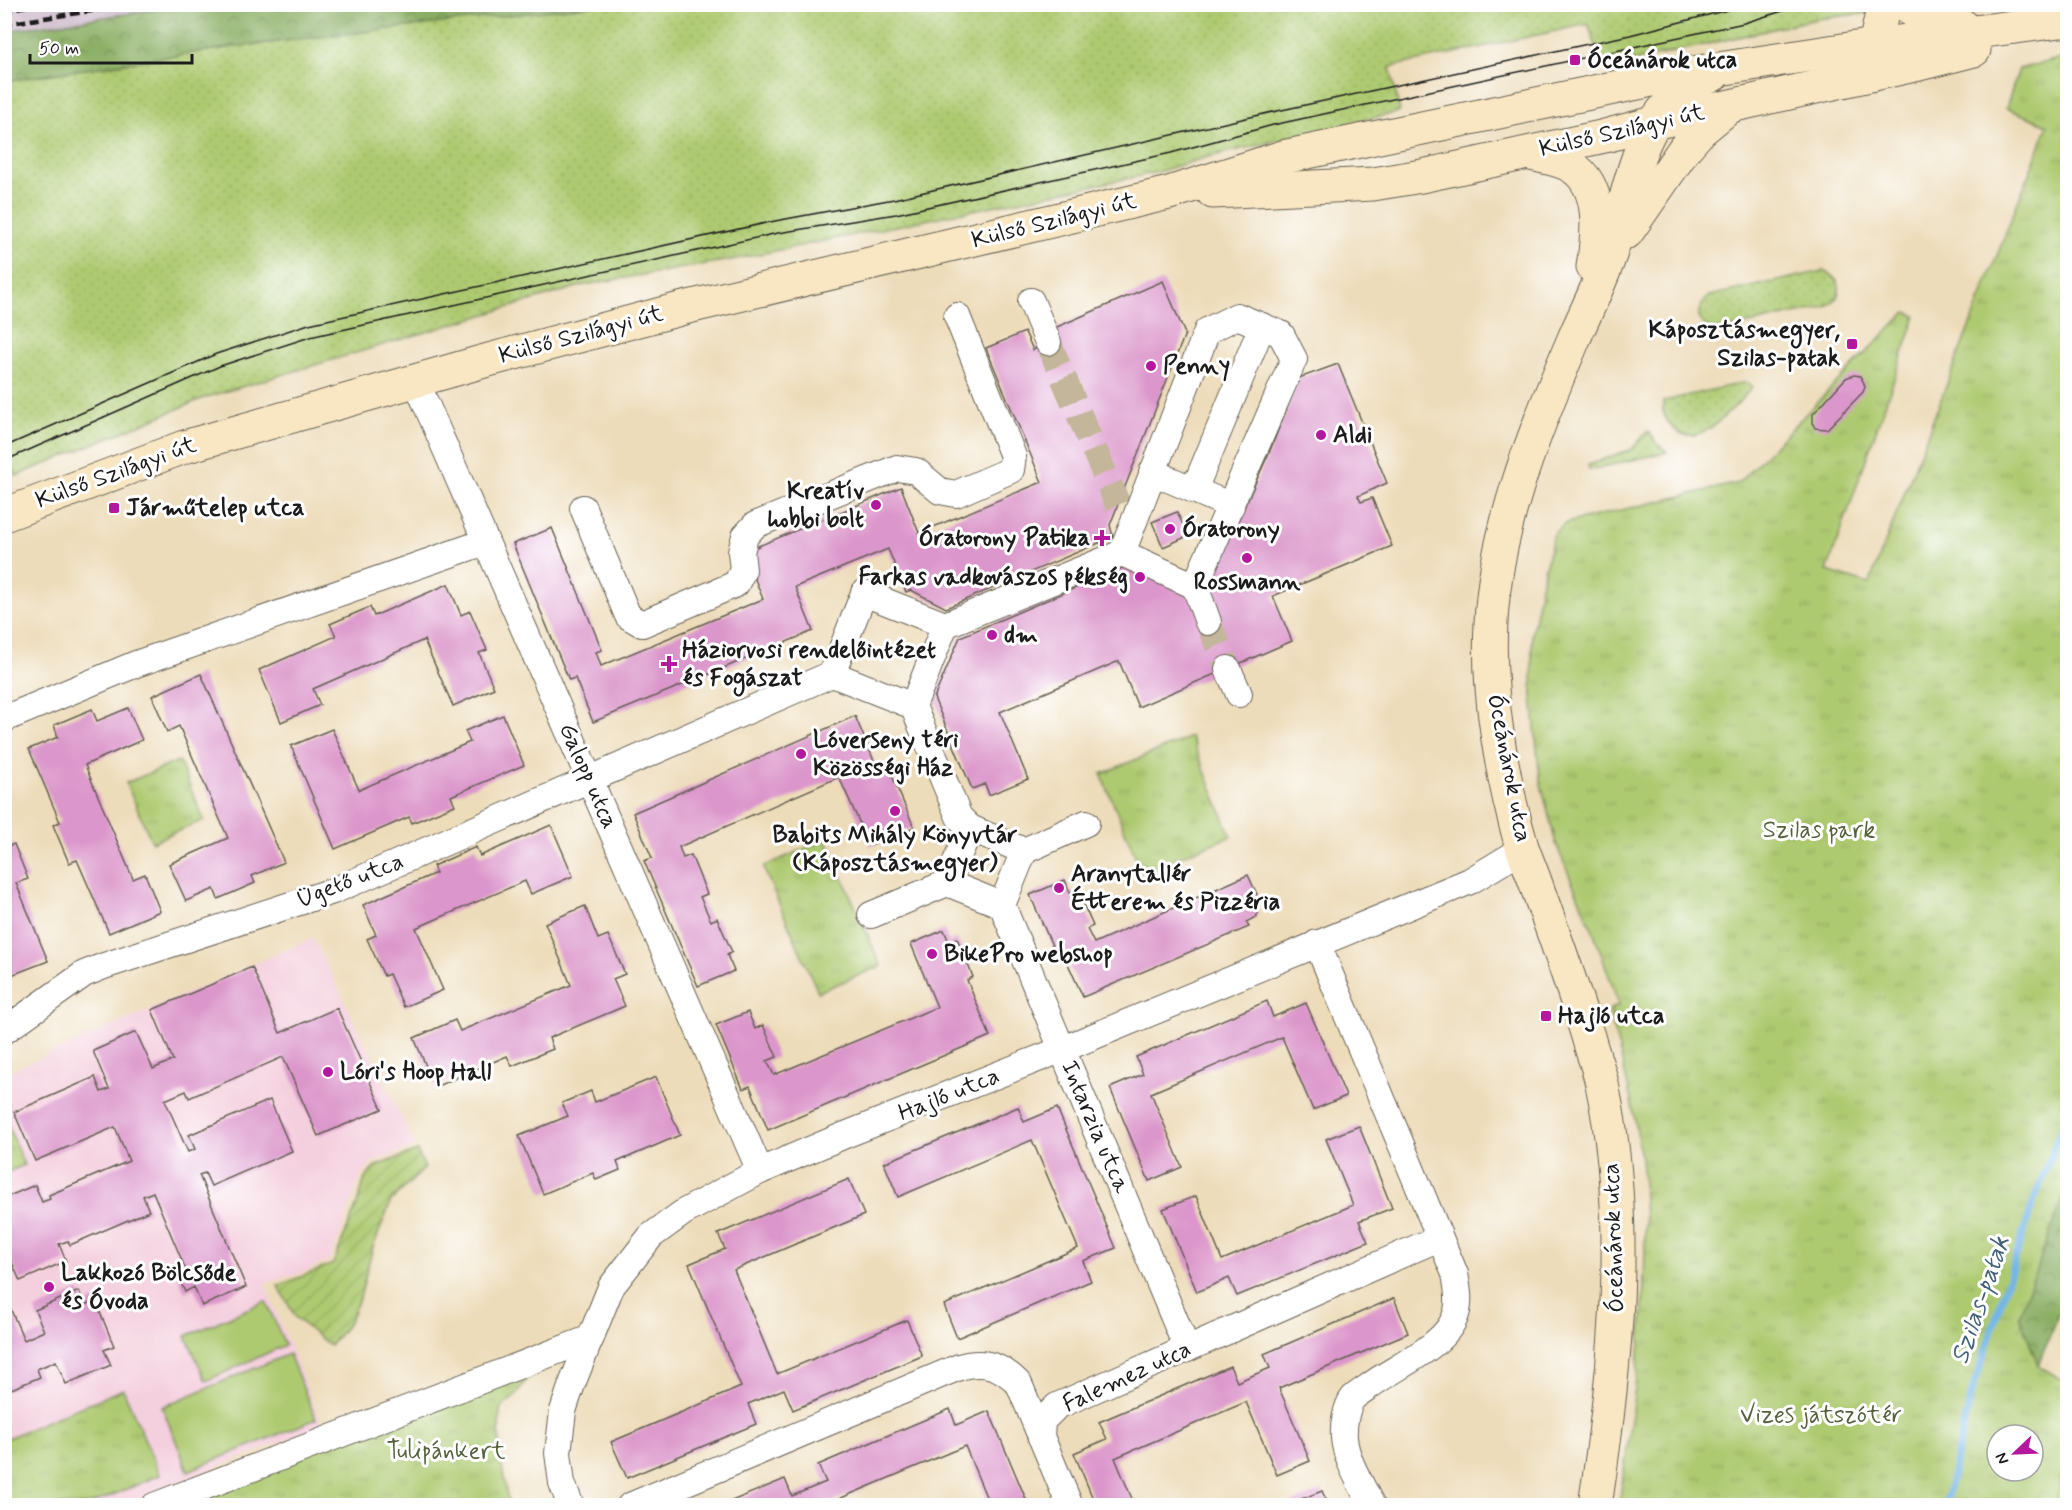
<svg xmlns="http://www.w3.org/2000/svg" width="2072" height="1510" viewBox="0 0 2072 1510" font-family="Mynerve,sans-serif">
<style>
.built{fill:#f4cfdd}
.railway{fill:#d0bdcd}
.grass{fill:url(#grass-dots);stroke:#657346;stroke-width:1.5}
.forest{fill:url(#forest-crowns);stroke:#536540;stroke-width:1.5}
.park{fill:url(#park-tufts);stroke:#657346;stroke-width:1.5;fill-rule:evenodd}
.garden{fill:url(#garden-furrows);stroke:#657346;stroke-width:1.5}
.pitch{fill:#aeca71;stroke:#657346;stroke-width:1.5}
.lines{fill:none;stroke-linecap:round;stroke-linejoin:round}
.stream{stroke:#73b6e8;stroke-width:7}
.building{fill:#db96cb}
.street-tunnel{stroke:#c3b69a;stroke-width:26;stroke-dasharray:26 13;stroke-linecap:butt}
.street-casing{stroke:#655f53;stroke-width:28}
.secondary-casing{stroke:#655f53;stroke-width:35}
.street{stroke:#fff;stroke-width:26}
.secondary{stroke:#f9e7c3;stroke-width:33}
.tram{stroke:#1c1c1c;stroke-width:1.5}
.rail{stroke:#1c1c1c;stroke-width:4.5;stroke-dasharray:9 4.5;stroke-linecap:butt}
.poi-dot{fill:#b5179e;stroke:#fff;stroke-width:2}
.labels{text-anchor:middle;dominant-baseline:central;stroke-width:6;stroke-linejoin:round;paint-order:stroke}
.poi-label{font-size:24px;font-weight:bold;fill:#1c1c1c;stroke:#fff;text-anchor:start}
.street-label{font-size:24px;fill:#1c1c1c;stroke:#fff}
.park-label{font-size:24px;fill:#56623e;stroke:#fff}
.water-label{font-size:26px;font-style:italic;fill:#436178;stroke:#fff}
</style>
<defs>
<pattern id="grass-dots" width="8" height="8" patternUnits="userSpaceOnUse" patternTransform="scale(1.5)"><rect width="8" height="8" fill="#aeca71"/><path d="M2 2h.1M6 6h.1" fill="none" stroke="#95ad61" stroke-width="1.8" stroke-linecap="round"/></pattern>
<pattern id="forest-crowns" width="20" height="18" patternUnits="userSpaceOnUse" patternTransform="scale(1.5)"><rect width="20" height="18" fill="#8aae63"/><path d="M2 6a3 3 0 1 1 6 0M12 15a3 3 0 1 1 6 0" fill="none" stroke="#708d51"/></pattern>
<pattern id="park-tufts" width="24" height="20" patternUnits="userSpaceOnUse" patternTransform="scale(1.5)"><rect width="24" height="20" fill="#aeca71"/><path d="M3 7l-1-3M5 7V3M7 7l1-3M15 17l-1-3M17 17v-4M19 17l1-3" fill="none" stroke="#95ad61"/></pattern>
<pattern id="garden-furrows" width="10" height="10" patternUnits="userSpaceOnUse" patternTransform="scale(1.5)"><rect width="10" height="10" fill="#aeca71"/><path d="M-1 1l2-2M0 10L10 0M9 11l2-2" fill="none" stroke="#95ad61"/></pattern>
</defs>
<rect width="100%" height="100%" fill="#fff"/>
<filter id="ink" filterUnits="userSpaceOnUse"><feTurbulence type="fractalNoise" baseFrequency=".0167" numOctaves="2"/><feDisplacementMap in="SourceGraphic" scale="12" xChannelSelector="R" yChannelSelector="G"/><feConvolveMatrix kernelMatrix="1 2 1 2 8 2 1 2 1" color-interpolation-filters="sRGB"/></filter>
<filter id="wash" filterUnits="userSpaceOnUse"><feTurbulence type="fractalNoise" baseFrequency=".008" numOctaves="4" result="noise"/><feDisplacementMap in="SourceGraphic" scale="24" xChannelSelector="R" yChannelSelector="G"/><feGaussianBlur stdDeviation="1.35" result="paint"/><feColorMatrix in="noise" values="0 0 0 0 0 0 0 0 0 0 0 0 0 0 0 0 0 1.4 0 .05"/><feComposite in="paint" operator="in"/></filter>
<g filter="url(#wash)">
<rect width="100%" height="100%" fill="#eddcb9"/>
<path class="built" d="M 313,938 L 416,1146 L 373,1162 L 361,1176 L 336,1246 L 329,1261 L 302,1273 L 265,1283 L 322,1426 L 122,1505 L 5,1505 L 4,1074 Z"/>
<path class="railway" d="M 5,4 L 190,5 L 5,31 Z"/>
<g class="grass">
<path d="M 596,4 L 1936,5 L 1816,19 L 1604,68 L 1588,24 L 1390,67 L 1400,112 L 1207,157 L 1158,172 L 736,259 L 584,285 L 204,398 L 16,476 L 4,450 L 4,81 L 233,47 Z"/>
<path d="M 1823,271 C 1843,279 1845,296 1826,307 L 1717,331 C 1695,325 1694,310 1709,296 Z"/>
<path d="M 1746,382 L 1752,388 C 1735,405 1698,455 1672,427 C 1665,419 1662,412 1663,401 Z"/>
<path d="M 1648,431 L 1656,442 L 1667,452 L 1589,470 L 1588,465 L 1632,449 Z"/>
</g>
<g class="forest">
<path d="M 190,5 L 190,4 L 596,5 L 233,47 L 5,81 L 5,31 Z"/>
<path d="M 2067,1183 L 2067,1296 L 2038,1365 L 2019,1316 Z"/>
</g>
<g class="park">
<path d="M 2067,57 L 2068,1183 L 2019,1316 L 2038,1365 L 2067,1383 L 2067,1461 L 2064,1466 L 2056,1505 L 1619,1505 C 1635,1395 1652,1283 1642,1170 C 1637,1116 1622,1062 1609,1010 L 1619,1005 L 1595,936 L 1556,844 L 1540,780 L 1532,696 L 1532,633 L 1543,575 L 1554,533 L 1566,523 L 1738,483 L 1906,312 L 1916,316 L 1827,571 L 1869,584 L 2048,125 L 2006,108 L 2019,69 ZM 1997,1435 L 2033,1435 L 2033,1471 L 1997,1471 Z"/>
<path d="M 1191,737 L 1231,836 L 1142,872 L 1101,774 Z"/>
<path d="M 179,761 L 204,820 L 152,842 L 126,783 Z"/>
<path d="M 826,839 L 881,966 L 818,992 L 763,867 Z"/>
<path d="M 5,1118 L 24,1165 L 5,1173 L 4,1173 Z"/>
<path d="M 544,1356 L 514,1397 L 500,1409 C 497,1441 502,1473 509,1505 L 154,1506 Z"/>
<path d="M 123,1389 L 160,1475 L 89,1505 L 6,1505 L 4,1502 L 5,1439 Z"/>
</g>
<path class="garden" d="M 417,1151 L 425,1168 L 391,1201 L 372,1250 L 361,1294 L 349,1322 L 330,1346 L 296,1318 L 278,1286 L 333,1264 L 357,1204 L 365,1178 L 376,1166 Z"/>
<g class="pitch">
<path d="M 266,1301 L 285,1345 L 206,1381 L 186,1336 Z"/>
<path d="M 289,1354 L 316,1419 L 188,1471 L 162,1407 Z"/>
</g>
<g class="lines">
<path class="stream" d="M 1945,1506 L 1972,1392 L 2034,1200 L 2068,1111"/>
</g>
<g id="blocks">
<g class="building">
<path d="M 1163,281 L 1185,334 L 1110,525 L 1113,537 L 946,608 L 911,590 L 906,592 L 888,549 L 795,587 L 813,631 L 593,722 L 575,678 L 569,680 L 513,544 L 552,528 L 602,650 L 596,652 L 601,666 L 763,599 L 744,552 L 901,487 L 919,533 L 1042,482 L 986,348 L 1025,332 L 1033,350 L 1053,340 L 1050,330 Z"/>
<path d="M 1338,364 L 1387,483 L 1358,496 L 1361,502 L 1372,498 L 1392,546 L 1273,596 L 1292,641 L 1138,707 L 1119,661 L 1000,712 L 1028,779 L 989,795 L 985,784 L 972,789 L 934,698 L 960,637 L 1134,563 L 1204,595 L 1269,453 L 1299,378 Z"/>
<path d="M 1854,375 L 1860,376 L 1863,381 L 1865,387 L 1863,392 L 1827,429 L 1815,428 L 1813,424 L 1813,414 L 1846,378 Z"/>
<path d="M 1177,512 L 1188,536 L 1163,547 L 1152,522 Z"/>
<path d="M 448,584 L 461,615 L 470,611 L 487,650 L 479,653 L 494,688 L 453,706 L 424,640 L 313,689 L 320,705 L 281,722 L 259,670 L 336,636 L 330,624 L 370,607 L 374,616 Z"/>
<path d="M 201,674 L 284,862 L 252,876 L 255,883 L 218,899 L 214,889 L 186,901 L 169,864 L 228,838 L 179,726 L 167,732 L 152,696 Z"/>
<path d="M 128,708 L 142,740 L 85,765 L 133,879 L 145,874 L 160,911 L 109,933 L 77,860 L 69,863 L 53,825 L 60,822 L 29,749 L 58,737 L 54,725 L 92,709 L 97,721 Z"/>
<path d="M 503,715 L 524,765 L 451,796 L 455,805 L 412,823 L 409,817 L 335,849 L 291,746 L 332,729 L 359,790 L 470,742 L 465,731 Z"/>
<path d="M 855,716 L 880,775 L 890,771 L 914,827 L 870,846 L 839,777 L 679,847 L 683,858 L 691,855 L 707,894 L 700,897 L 711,921 L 717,918 L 732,952 L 727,955 L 734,971 L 698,986 L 644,861 L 652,858 L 633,813 Z"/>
<path d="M 551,825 L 573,876 L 531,894 L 525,881 L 416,928 L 443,990 L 404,1007 L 389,974 L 384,976 L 367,939 L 376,935 L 363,905 L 436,873 L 433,866 L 476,847 L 480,856 Z"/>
<path d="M 14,844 L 28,879 L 16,883 L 48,961 L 4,978 L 4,848 Z"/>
<path d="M 1248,875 L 1260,901 L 1254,904 L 1258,912 L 1256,917 L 1246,922 L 1249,927 L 1083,997 L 1064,955 L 1057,957 L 1030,895 L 1065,880 L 1070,893 L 1077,890 L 1093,926 L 1087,929 L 1094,943 Z"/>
<path d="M 585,906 L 598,939 L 608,935 L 625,974 L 613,979 L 625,1006 L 549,1038 L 553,1049 L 512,1066 L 507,1056 L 435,1087 L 414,1038 L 455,1020 L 460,1031 L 571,985 L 545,923 Z"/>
<path d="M 944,930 L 949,942 L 957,938 L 973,977 L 967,980 L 990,1036 L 768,1130 L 750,1086 L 743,1089 L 716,1025 L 748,1012 L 755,1029 L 763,1025 L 777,1057 L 767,1061 L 774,1075 L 937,1007 L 911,944 Z"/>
<path d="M 252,967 L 280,1033 L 337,1008 L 382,1109 L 318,1136 L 283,1057 L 189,1098 L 186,1091 L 165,1100 L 188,1152 L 195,1149 L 189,1135 L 270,1100 L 292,1151 L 211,1186 L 205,1173 L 199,1175 L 246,1287 L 202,1306 L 194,1287 L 185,1292 L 177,1274 L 186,1270 L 153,1192 L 143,1196 L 149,1211 L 70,1245 L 68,1241 L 59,1244 L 66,1261 L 20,1281 L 10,1258 L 4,1260 L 4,1198 L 35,1185 L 42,1202 L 50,1199 L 49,1195 L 129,1161 L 115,1127 L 35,1161 L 14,1112 L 95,1077 L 101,1092 L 109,1089 L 93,1051 L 136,1032 L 153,1069 L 173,1060 L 152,1010 Z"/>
<path d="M 1267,1001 L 1273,1017 L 1306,1003 L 1346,1096 L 1313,1110 L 1282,1037 L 1151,1093 L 1182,1167 L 1149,1181 L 1110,1088 L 1143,1074 L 1136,1057 Z"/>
<path d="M 656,1077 L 680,1135 L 617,1162 L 620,1170 L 596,1180 L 593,1173 L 543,1194 L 519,1136 L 568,1116 L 562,1103 L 591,1091 L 595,1102 Z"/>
<path d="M 1018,1107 L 1024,1122 L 1057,1108 L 1116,1248 L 1083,1261 L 1091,1281 L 957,1338 L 944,1305 L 1078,1248 L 1032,1140 L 898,1197 L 884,1163 Z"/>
<path d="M 1359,1126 L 1392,1208 L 1359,1221 L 1368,1242 L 1237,1296 L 1229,1278 L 1197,1292 L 1163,1209 L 1196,1196 L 1222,1260 L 1353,1205 L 1326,1139 Z"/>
<path d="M 849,1179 L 864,1215 L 734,1270 L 777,1374 L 907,1320 L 922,1356 L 793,1410 L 784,1389 L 748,1404 L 756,1424 L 627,1478 L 611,1442 L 741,1387 L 689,1264 L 725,1249 L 718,1234 Z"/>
<path d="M 79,1291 L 85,1305 L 95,1300 L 114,1346 L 104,1350 L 111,1365 L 66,1384 L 56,1361 L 37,1369 L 40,1377 L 4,1392 L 4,1294 L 24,1340 L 44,1331 L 35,1310 Z"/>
<path d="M 1394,1298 L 1408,1333 L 1279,1388 L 1310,1461 L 1277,1475 L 1246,1402 L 1115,1458 L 1135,1506 L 1096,1506 L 1074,1453 L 1107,1439 L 1099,1422 L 1230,1366 L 1237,1382 L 1270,1368 L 1264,1354 Z"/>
<path d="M 950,1409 L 956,1425 L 989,1411 L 1028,1504 L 990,1506 L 965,1446 L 834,1501 L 836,1506 L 722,1505 L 785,1479 L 792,1496 L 826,1482 L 818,1465 Z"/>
<path d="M 1322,1491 L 1329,1506 L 1286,1506 L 1286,1505 Z"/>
</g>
</g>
</g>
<g filter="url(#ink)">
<use href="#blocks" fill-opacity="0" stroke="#655f53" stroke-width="1.5"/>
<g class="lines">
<g class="street-tunnel">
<path d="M 1048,342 L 1118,505"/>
<path d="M 1208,622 L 1228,669"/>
</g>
<defs>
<g id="street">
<path d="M 1031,301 L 1048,342"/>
<path d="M 1237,316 L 1281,334 L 1294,359 L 1195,586 L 1122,553 L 1207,331 Z"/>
<path d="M 416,381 L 760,1171"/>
<path d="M 1152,472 L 1194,490"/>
<path d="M 1231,506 L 1194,490 L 1262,326"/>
<path d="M 583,508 L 628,616 L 642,624 L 736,584 L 743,570 L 741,552 L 745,536 L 755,525 L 897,468 L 916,471 L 940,491 L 956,494 L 1011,470 L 1013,456 L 957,316"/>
<path d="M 1195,586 L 1208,622"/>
<path d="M 945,625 L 1122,553"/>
<path d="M 1228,669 L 1239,694"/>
<path d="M 913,706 L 832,674 L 864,593 L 945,625 L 913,706 L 959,817 L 970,828"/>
<path d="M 4,719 L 136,664 L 485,542"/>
<path d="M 970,828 L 1024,851 L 1002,905 L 947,883 Z"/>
<path d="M 1024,851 L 1086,823"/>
<path d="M 1002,905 L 1187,1349"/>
<path d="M 871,915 L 947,883"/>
<path d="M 1317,943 L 1455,1274 C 1457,1286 1460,1298 1457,1311 C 1450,1345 1394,1367 1368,1387 C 1364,1390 1357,1394 1353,1398 C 1346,1407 1343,1426 1344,1438 C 1346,1461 1362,1485 1372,1506"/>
<path d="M 4,1031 L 84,974 L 104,966 L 333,891 L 832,674"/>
<path d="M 1041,1437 L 1042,1421 L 1057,1406 L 1439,1238"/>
<path d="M 154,1506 L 591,1338"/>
<path d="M 571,1506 L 562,1483 L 558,1453 L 563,1411 L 572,1384 L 611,1287 L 651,1236 L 684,1212 L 760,1171 L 845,1135 L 1063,1049 L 1470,881 L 1523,849"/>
<path d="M 630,1506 L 959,1367 C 984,1360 1001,1365 1019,1384 L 1070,1506"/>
</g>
<g id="secondary">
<path d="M 1905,4 C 1920,21 1942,24 1963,26"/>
<path d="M 1862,61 L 1875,45 L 1884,4"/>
<path d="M 1530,154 C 1543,157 1559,159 1571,166 C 1604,186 1598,235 1593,267"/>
<path d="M 1213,192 L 1373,184 L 1422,176 L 1605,136 L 1654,123 L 1915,65 L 1974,50"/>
<path d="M 1627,232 L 1685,148 L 1700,131 L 1728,108"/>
<path d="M 4,515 L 184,447 L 481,362 L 684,308 L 1169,193 L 1283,157 L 1666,77 L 1875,45 L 2068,20"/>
<path d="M 1595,1506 C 1616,1368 1631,1221 1602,1084 C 1599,1069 1593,1055 1589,1040 C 1574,989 1556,940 1538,890 C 1533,875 1527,861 1522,847 C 1502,779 1487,694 1491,623 C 1495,528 1536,428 1573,341 C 1585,313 1599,286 1609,258 C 1629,201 1633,126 1686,89 C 1694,83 1704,79 1713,75"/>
</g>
</defs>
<use href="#street" class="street-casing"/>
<use href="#secondary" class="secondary-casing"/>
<use href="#street" class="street"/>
<use href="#secondary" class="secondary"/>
<g class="tram">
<path d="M 4,447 L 216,354 L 309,324 L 775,221 L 894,199 L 1268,113 L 1630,35 L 1751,4"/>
<path d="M 4,461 L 220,366 L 310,337 L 778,233 L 896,214 L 1171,153 L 1273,125 L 1744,23 L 1805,4"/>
</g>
<g class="rail">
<path d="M 4,10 L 41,4"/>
<path d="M 4,24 L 139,4"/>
</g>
</g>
</g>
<g class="poi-dot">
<rect x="1569" y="54" width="12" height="12" rx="3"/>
<rect x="1846" y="338" width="12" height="12" rx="3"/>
<circle cx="1151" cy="366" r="6"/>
<circle cx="1321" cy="435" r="6"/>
<circle cx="876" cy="505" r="6"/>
<rect x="108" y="502" width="12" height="12" rx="3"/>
<circle cx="1170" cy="529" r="6"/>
<path d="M1099 529h6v6h6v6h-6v6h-6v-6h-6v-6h6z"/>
<circle cx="1247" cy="558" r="6"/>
<circle cx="1140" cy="577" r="6"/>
<circle cx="992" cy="635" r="6"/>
<path d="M666 655h6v6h6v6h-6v6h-6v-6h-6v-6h6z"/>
<circle cx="801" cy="754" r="6"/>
<circle cx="895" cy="811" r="6"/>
<circle cx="1059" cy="888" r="6"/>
<circle cx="932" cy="954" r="6"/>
<rect x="1540" y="1010" width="12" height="12" rx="3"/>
<circle cx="328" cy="1072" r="6"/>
<circle cx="49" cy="1287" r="6"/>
</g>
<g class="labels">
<g class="poi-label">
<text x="1587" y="60">Óceánárok utca</text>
<text x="1840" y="330" text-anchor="end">Káposztásmegyer,<tspan x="1840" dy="28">Szilas-patak</tspan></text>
<text x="1163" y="366">Penny</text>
<text x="1333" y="435">Aldi</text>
<text x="864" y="491" text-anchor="end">Kreatív<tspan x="864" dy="28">hobbi bolt</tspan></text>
<text x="126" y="508">Járműtelep utca</text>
<text x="1182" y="529">Óratorony</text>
<text x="1090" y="538" text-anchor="end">Óratorony Patika</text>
<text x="1128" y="577" text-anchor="end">Farkas vadkovászos pékség</text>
<text x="1247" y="582" text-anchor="middle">Rossmann</text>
<text x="1004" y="635">dm</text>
<text x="682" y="650">Háziorvosi rendelőintézet<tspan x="682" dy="28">és Fogászat</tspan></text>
<text x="813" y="740">Lóverseny téri<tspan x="813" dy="28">Közösségi Ház</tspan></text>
<text x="895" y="835" text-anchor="middle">Babits Mihály Könyvtár<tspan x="895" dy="28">(Káposztásmegyer)</tspan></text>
<text x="1071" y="874">Aranytallér<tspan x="1071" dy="28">Étterem és Pizzéria</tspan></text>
<text x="944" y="954">BikePro webshop</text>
<text x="1558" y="1016">Hajló utca</text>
<text x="340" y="1072">Lóri's Hoop Hall</text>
<text x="61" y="1273">Lakkozó Bölcsőde<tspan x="61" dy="28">és Óvoda</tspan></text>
</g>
<g class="street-label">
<text transform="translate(1622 131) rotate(-13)">Külső Szilágyi út</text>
<text transform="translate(1054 221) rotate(-14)">Külső Szilágyi út</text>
<text transform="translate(581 335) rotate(-15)">Külső Szilágyi út</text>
<text transform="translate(116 473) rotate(-20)">Külső Szilágyi út</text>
<text transform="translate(1509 768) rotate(79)">Óceánárok utca</text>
<text transform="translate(588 776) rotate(66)">Galopp utca</text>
<text transform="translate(350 881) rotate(-21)">Ügető utca</text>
<text transform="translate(949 1095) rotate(-22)">Hajló utca</text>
<text transform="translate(1095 1127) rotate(67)">Intarzia utca</text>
<text transform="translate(1614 1238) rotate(-92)">Óceánárok utca</text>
<text transform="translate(1127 1377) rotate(-25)">Falemez utca</text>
</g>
<g class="park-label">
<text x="1819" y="830">Szilas park</text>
<text x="1821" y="1415">Vizes játszótér</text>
<text x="446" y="1451">Tulipánkert</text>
</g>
<g class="water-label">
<text transform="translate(1981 1300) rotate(-71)">Szilas-patak</text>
</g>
</g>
<rect width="2072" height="1510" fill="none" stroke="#fff" stroke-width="24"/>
<g transform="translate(2015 1453) rotate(247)"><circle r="28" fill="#ffffff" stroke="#a4a4a4" stroke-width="1.5"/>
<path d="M0-4.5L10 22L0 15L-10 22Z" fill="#b5179e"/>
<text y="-9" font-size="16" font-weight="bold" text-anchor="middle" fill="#1c1c1c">N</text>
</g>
<path d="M30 54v9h162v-9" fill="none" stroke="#1c1c1c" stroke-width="3"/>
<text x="39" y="54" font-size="18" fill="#1c1c1c" stroke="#ffffff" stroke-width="4.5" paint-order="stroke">50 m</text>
</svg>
